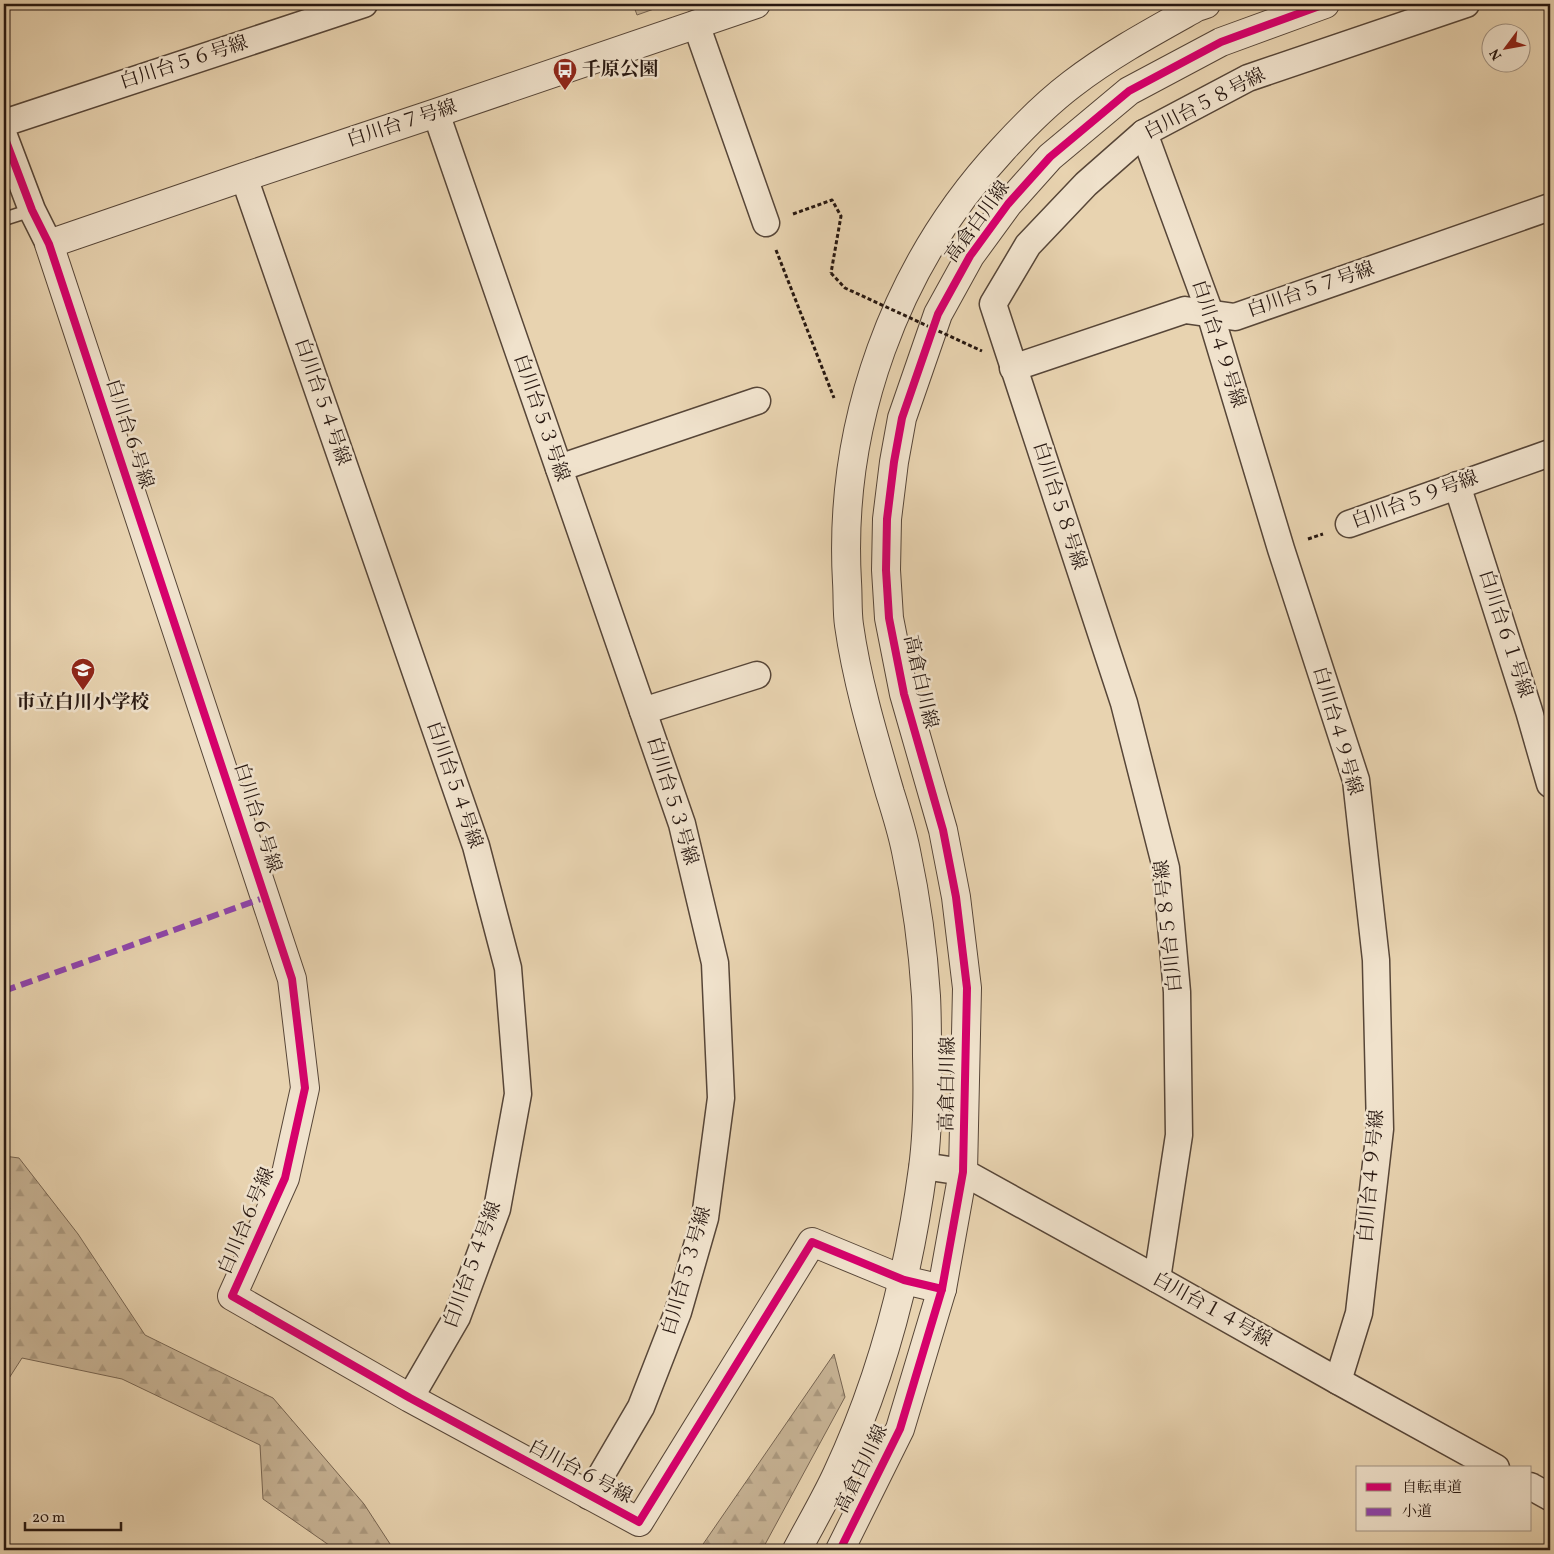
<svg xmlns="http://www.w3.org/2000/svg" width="1554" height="1554" viewBox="0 0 1554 1554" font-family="Vollkorn,'Noto Serif JP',serif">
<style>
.forest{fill:url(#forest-firs);stroke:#776552}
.park{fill:url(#park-crowns);stroke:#776552}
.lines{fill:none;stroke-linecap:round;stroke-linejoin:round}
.service-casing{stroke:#574638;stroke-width:15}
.minor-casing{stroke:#574638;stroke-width:29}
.tertiary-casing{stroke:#574638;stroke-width:30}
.path{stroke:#271710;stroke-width:3;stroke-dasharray:4 2.5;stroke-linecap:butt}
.service{stroke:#f0e2cc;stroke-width:12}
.minor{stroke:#f0e2cc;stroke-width:26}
.tertiary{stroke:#f0e2cc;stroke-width:28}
.path-bridge{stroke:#271710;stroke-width:3;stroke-dasharray:4 2.5;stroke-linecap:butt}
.quiet{stroke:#8e44ad;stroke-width:6;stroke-dasharray:12 6;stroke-linecap:butt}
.cycleway-casing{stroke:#f0e2cc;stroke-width:11}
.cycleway{stroke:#d6006c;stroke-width:8}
.labels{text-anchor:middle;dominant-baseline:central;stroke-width:5;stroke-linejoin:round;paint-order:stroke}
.street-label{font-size:19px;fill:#271710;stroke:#f0e2cc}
.poi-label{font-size:19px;font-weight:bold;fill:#271710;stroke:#f0e2cc;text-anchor:start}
</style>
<defs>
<pattern id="forest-firs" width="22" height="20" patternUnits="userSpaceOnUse" patternTransform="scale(1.25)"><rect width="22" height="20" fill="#c7b395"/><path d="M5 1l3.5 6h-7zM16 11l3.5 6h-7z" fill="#ab997f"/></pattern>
<pattern id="park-crowns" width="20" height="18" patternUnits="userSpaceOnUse" patternTransform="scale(1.25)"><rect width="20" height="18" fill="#c7b395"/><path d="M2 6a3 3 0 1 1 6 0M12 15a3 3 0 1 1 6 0" fill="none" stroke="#ab997f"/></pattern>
</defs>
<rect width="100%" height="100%" fill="#e8d3b0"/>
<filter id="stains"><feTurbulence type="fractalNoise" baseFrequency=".004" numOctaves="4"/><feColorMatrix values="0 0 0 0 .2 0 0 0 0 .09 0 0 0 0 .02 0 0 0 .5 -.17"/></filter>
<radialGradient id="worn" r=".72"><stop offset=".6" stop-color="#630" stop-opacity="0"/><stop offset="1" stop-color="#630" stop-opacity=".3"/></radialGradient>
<g class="forest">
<path d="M 4,1156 L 19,1158 L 78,1234 L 145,1335 L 273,1398 L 364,1504 L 394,1550 L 336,1550 L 263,1499 L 260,1445 L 122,1379 L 22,1358 L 4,1386 Z"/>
<path d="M 834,1354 L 845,1397 L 762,1550 L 699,1550 Z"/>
</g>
<path class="park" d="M 633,4 L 668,4 L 637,15 Z"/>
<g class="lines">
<defs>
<path id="service" d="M 4,219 L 32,210"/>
<g id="minor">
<path d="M 696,24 L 766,223"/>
<path d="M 436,113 L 682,824 L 715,963 L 721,1098 L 705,1218 L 678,1312 L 641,1407 L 589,1496"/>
<path d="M 4,123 L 364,4"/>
<path d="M 1144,133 L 1210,313 L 1281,549 L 1356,780 L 1376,960 L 1380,1129 L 1359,1313 L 1338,1381"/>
<path d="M 4,136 L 32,210 L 49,244"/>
<path d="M 244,177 L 476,846 L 508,968 L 518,1094 L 497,1209 L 457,1317 L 410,1398"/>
<path d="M 1013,368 L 1185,310 L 1235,317 L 1550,207"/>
<path d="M 559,468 L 757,401"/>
<path d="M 1457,485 L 1529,711 L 1550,784"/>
<path d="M 1349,524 L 1550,453"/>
<path d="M 643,711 L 757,675"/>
<path d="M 923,1166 L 963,1172 L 1157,1279 L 1338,1381 L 1496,1468"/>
<path d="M 1157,1279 L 1179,1135 L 1177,992 L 1166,868 L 1124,703 L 993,304 L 1028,245 L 1086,184 L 1144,133 L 1248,78 L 1466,4"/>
<path d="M 1530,1486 L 1550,1497"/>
</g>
<g id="tertiary">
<path d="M 756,4 L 436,113 L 244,177 L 49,244 L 292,979 L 305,1088 L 285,1178 L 232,1296 L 410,1398 L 639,1522 L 812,1242 L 904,1280 L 942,1289"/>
<path d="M 797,1550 C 810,1525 825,1500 837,1474 C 882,1378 909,1273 923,1168 C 928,1131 928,1093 927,1056 C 927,1036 927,1016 926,996 C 923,948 916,898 906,851 C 902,831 896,812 890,793 C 874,738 857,682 849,625 C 847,611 848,597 847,582 C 838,424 895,265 1003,149 C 1024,126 1047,103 1072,84 C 1111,54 1154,31 1197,7 L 1206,4"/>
<path d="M 840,1550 L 900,1429 L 942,1289 L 963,1172 L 967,988 L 956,897 L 943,830 L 904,694 L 889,618 L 886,570 L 887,519 L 894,462 L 902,418 L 938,314 L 970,256 L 1008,204 L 1050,157 L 1129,91 L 1221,42 L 1325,4"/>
</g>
</defs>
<use href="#service" class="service-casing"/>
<use href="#minor" class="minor-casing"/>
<use href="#tertiary" class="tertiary-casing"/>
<g class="path">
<path d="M 793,214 L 832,200 L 841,216 L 831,273"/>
<path d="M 776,250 L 834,398"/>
<path d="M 1308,539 L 1323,534"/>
</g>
<use href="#service" class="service"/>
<use href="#minor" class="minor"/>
<use href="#tertiary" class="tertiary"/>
<path class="path-bridge" d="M 831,273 L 845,288 L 982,351"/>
<path class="quiet" d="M 4,991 L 266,897"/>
<defs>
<g id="cycleway">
<path d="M 4,136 L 32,210 L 49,244 L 292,979 L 305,1088 L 285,1178 L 232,1296 L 410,1398 L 639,1522 L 812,1242 L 904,1280 L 942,1289"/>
<path d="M 840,1550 L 900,1429 L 942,1289 L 963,1172 L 967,988 L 956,897 L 943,830 L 904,694 L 889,618 L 886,570 L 887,519 L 894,462 L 902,418 L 938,314 L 970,256 L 1008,204 L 1050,157 L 1129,91 L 1221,42 L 1325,4"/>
</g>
</defs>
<use href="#cycleway" class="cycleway-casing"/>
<use href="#cycleway" class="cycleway"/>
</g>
<defs>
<symbol id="bus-pin" viewBox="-11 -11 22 30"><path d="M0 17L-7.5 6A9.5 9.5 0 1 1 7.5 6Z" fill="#8f2418" stroke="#f0e2cc"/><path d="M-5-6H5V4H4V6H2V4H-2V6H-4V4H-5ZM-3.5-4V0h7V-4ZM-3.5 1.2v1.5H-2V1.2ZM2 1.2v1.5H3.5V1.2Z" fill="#fff"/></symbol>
<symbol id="school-pin" viewBox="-11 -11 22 30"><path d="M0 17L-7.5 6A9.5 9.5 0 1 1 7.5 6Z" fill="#8f2418" stroke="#f0e2cc"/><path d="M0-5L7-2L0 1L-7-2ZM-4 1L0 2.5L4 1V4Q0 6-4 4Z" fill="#fff"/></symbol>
</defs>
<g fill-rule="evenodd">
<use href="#bus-pin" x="551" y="56" width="28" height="38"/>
<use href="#school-pin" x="69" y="656" width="28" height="38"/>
</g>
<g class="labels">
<g class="street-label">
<text transform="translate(184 63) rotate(-18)">白川台５６号線</text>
<text transform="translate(1205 104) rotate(-27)">白川台５８号線</text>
<text transform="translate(402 124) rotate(-18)">白川台７号線</text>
<text transform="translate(978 222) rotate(-54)">高倉白川線</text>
<text transform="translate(1311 290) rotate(-19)">白川台５７号線</text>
<text transform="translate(1218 344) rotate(72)">白川台４９号線</text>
<text transform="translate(322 402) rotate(71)">白川台５４号線</text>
<text transform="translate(541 418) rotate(71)">白川台５３号線</text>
<text transform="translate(129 434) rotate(72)">白川台６号線</text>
<text transform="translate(1415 500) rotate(-20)">白川台５９号線</text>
<text transform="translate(1059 506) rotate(72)">白川台５８号線</text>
<text transform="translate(1505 634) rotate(72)">白川台６１号線</text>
<text transform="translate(920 682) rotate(77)">高倉白川線</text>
<text transform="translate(1337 731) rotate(74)">白川台４９号線</text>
<text transform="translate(454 785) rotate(71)">白川台５４号線</text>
<text transform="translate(672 801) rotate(73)">白川台５３号線</text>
<text transform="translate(257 818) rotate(72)">白川台６号線</text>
<text transform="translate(1169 926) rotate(-96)">白川台５８号線</text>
<text transform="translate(948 1084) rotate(-89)">高倉白川線</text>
<text transform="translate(1372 1176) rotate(-85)">白川台４９号線</text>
<text transform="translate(247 1221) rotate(-67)">白川台６号線</text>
<text transform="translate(473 1265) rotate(-70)">白川台５４号線</text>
<text transform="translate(687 1271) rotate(-74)">白川台５３号線</text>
<text transform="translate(1212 1310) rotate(29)">白川台１４号線</text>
<text transform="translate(862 1469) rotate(-64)">高倉白川線</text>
<text transform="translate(580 1472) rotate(28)">白川台６号線</text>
</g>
<g class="poi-label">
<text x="582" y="70">千原公園</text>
<text x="83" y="703" text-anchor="middle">市立白川小学校</text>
</g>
</g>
<rect width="1554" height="1554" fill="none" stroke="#e8d3b0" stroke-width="20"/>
<rect x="5" y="5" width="1544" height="1544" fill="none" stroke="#271710" stroke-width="2.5"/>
<rect x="10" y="10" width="1534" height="1534" fill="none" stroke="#271710"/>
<rect x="1356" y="1466" width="175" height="65" fill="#f0e2cc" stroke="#a09181"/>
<rect x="1366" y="1483" width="25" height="8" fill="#d6006c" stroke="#a09181"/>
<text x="1402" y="1492" font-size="15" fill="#271710">自転車道</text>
<rect x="1366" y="1508" width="25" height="8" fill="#8e44ad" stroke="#a09181"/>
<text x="1402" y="1516" font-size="15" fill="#271710">小道</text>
<g transform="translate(1506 48) rotate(238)"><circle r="24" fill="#f0e2cc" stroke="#a09181"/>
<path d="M0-4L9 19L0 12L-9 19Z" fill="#8f2418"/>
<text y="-8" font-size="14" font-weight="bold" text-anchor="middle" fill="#271710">N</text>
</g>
<path d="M25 1522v8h96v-8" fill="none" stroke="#271710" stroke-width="2.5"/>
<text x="32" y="1522" font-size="15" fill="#271710" stroke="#f0e2cc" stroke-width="4" paint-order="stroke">20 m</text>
<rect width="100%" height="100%" filter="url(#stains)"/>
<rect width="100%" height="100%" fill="url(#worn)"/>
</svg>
